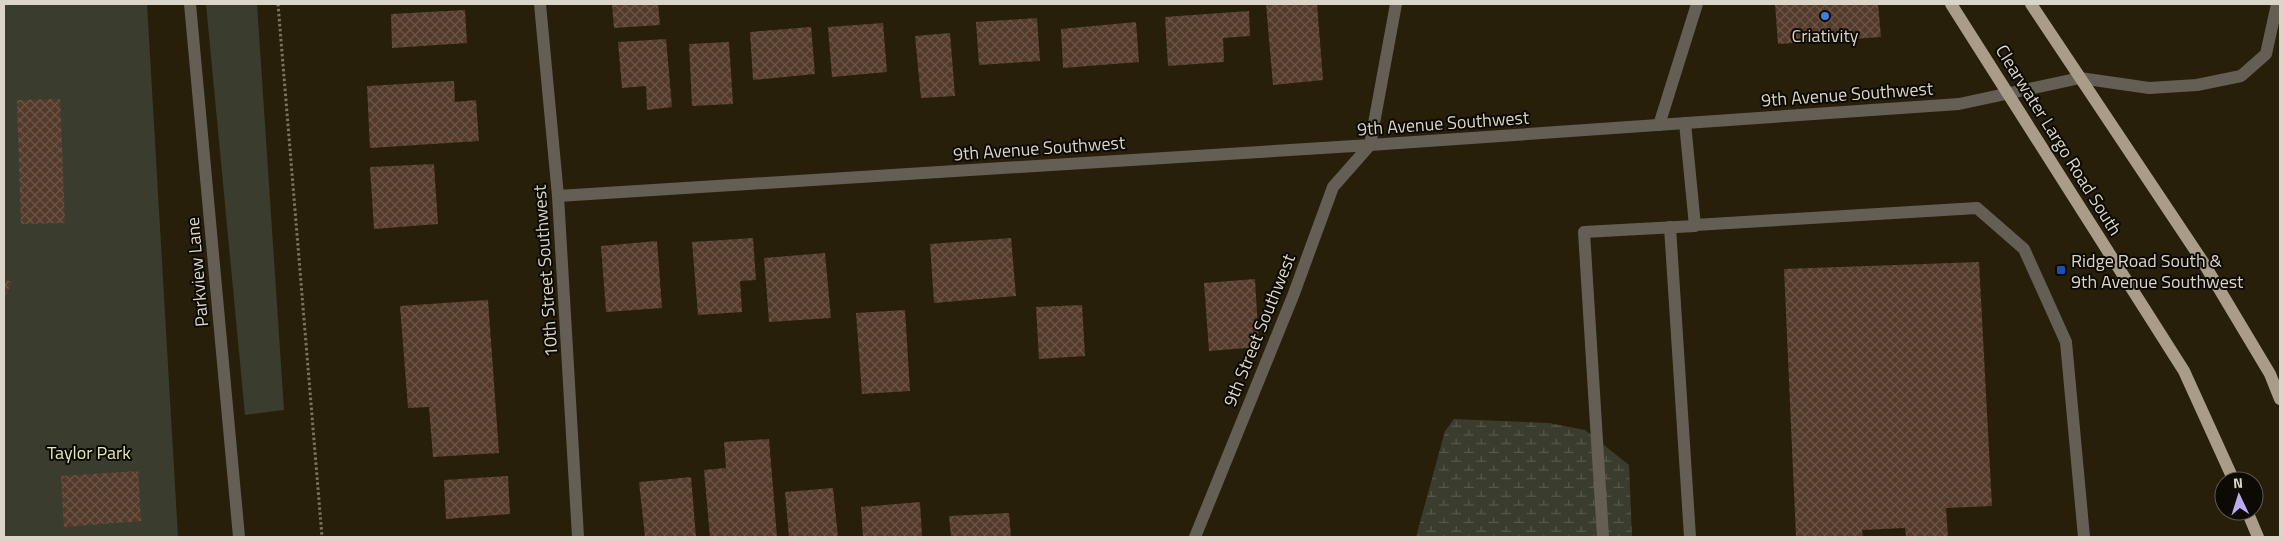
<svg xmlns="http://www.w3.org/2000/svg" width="2284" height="541" viewBox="0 0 2284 541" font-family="'Titillium Web',sans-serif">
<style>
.green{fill:#3a3d2d}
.wetland{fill:url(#wetland-marsh)}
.building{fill:url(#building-cross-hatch)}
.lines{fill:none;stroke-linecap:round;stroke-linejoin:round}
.path{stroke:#7b7463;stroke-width:3;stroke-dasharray:2.5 2.5;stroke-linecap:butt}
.minor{stroke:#645e55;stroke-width:12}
.major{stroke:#a99d89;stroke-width:12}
.shop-dot{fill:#3f7fe0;stroke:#0d0903;stroke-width:2}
.transit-dot{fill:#1a4fb4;stroke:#0d0903;stroke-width:2}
.labels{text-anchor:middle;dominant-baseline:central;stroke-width:4;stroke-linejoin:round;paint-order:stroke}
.poi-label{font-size:18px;fill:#dad5c8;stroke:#0d0903}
.street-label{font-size:18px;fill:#dad5c8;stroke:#0d0903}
.park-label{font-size:18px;fill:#e0eab3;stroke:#0d0903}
</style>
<defs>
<pattern id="wetland-marsh" width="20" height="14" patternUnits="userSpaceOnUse" patternTransform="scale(1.25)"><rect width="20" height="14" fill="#3a3d2d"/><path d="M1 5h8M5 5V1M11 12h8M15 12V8" fill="none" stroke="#56584a"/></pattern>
<pattern id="building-cross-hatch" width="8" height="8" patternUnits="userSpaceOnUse" patternTransform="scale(1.25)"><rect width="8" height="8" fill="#533a2b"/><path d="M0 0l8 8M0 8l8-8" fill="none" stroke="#6b5648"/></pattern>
</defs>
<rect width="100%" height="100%" fill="#271f09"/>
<g class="green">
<path d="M 4,4 L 147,4 L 178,537 L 4,537 Z"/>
<path d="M 206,4 L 257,4 L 284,410 L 245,415 Z"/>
</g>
<path class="wetland" d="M 1454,419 L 1549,423 L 1585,430 L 1629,465 L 1632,537 L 1416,537 L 1445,431 Z"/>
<g class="building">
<path d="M 612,4 L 658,4 L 660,25 L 614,28 Z"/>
<path d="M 1266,4 L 1317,4 L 1323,80 L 1273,85 Z"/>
<path d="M 1775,4 L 1878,4 L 1881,37 L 1778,44 Z"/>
<path d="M 465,10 L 467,43 L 392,48 L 391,14 Z"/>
<path d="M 1249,11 L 1250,36 L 1223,38 L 1224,62 L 1168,66 L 1165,17 Z"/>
<path d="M 1037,18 L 1040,61 L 979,65 L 976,22 Z"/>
<path d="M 1136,22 L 1139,62 L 1063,68 L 1061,29 Z"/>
<path d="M 883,23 L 887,72 L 832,77 L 828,27 Z"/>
<path d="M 811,27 L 815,74 L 753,80 L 750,32 Z"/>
<path d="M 950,33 L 955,96 L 921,98 L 915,36 Z"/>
<path d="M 666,39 L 672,107 L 647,110 L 646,86 L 622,88 L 618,42 Z"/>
<path d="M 729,42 L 733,104 L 692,106 L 689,44 Z"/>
<path d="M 454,81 L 455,102 L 476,100 L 479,141 L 370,148 L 367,86 Z"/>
<path d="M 60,99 L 65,223 L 21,224 L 17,100 Z"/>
<path d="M 434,164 L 438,224 L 374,229 L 370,167 Z"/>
<path d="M 753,238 L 756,280 L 740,281 L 742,312 L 698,315 L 692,242 Z"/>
<path d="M 1011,238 L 1016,296 L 934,303 L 930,244 Z"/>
<path d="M 657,241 L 662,308 L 606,312 L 601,246 Z"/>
<path d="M 825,253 L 831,318 L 769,322 L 764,258 Z"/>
<path d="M 1979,262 L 1992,506 L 1946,508 L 1948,537 L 1906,537 L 1905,528 L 1862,530 L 1863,537 L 1796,537 L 1784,269 Z"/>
<path d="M 4,278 L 12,283 L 4,297 Z"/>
<path d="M 1255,279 L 1259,347 L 1209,351 L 1204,283 Z"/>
<path d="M 488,300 L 499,453 L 433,457 L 429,407 L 408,408 L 400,306 Z"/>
<path d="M 1082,305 L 1085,356 L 1039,359 L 1036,307 Z"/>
<path d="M 905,310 L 910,391 L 862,394 L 856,313 Z"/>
<path d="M 769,439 L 777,537 L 710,537 L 704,470 L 726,468 L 724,442 Z"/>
<path d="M 138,471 L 141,521 L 64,527 L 61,476 Z"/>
<path d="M 508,476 L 510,514 L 446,519 L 444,480 Z"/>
<path d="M 691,477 L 696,537 L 645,537 L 639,482 Z"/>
<path d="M 833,488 L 838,537 L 789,537 L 785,492 Z"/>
<path d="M 920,502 L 922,537 L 863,537 L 861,507 Z"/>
<path d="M 1009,513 L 1011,537 L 951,537 L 949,516 Z"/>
</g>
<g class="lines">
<path class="path" d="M 278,4 L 322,537"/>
<g class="minor">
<path d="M 190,4 L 239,537"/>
<path d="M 540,4 L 558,196 L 578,537"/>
<path d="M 1659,125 L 1697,4"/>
<path d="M 558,196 L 1370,145 L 1959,104 L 2080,78 L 2149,88 L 2197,85 L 2241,76 L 2266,54 L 2277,4"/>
<path d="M 1695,225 L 1977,208 L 2024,249 L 2066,342 L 2084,537"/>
<path d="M 1670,227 L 1690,537"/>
<path d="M 1195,537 L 1293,296 L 1333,187 L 1370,145 L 1396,4"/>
<path d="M 1603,537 L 1584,232 L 1695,226 L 1685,123"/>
</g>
<g class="major">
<path d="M 1951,4 L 2184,371 L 2234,481"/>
<path d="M 2031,4 L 2203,262 L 2270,374 L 2280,399"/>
<path d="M 2247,511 L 2258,537"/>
</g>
</g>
<circle class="shop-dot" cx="1825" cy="16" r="5"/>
<rect class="transit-dot" x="2056" y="265" width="10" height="10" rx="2.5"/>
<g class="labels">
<g class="poi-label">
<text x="1825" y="35">Criativity</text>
<text x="2071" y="260" text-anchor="start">Ridge Road South &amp;<tspan x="2071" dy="21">9th Avenue Southwest</tspan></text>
</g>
<g class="street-label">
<text transform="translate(1847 94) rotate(-4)">9th Avenue Southwest</text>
<text transform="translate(1443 123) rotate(-4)">9th Avenue Southwest</text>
<text transform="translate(2059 140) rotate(58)">Clearwater Largo Road South</text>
<text transform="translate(1039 148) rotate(-4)">9th Avenue Southwest</text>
<text transform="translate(545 271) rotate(-94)">10th Street Southwest</text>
<text transform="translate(197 272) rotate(-95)">Parkview Lane</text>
<text transform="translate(1259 330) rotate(-68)">9th Street Southwest</text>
</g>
<g class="park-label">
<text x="89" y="452">Taylor Park</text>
</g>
</g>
<rect width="2284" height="541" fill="none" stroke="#dad5c8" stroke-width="10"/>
<g transform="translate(2239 496) rotate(356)"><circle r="24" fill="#0d0903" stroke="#5f5b52"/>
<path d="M0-4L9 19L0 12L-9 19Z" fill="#bcaaf5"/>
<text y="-8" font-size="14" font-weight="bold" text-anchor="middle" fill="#dad5c8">N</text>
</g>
</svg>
